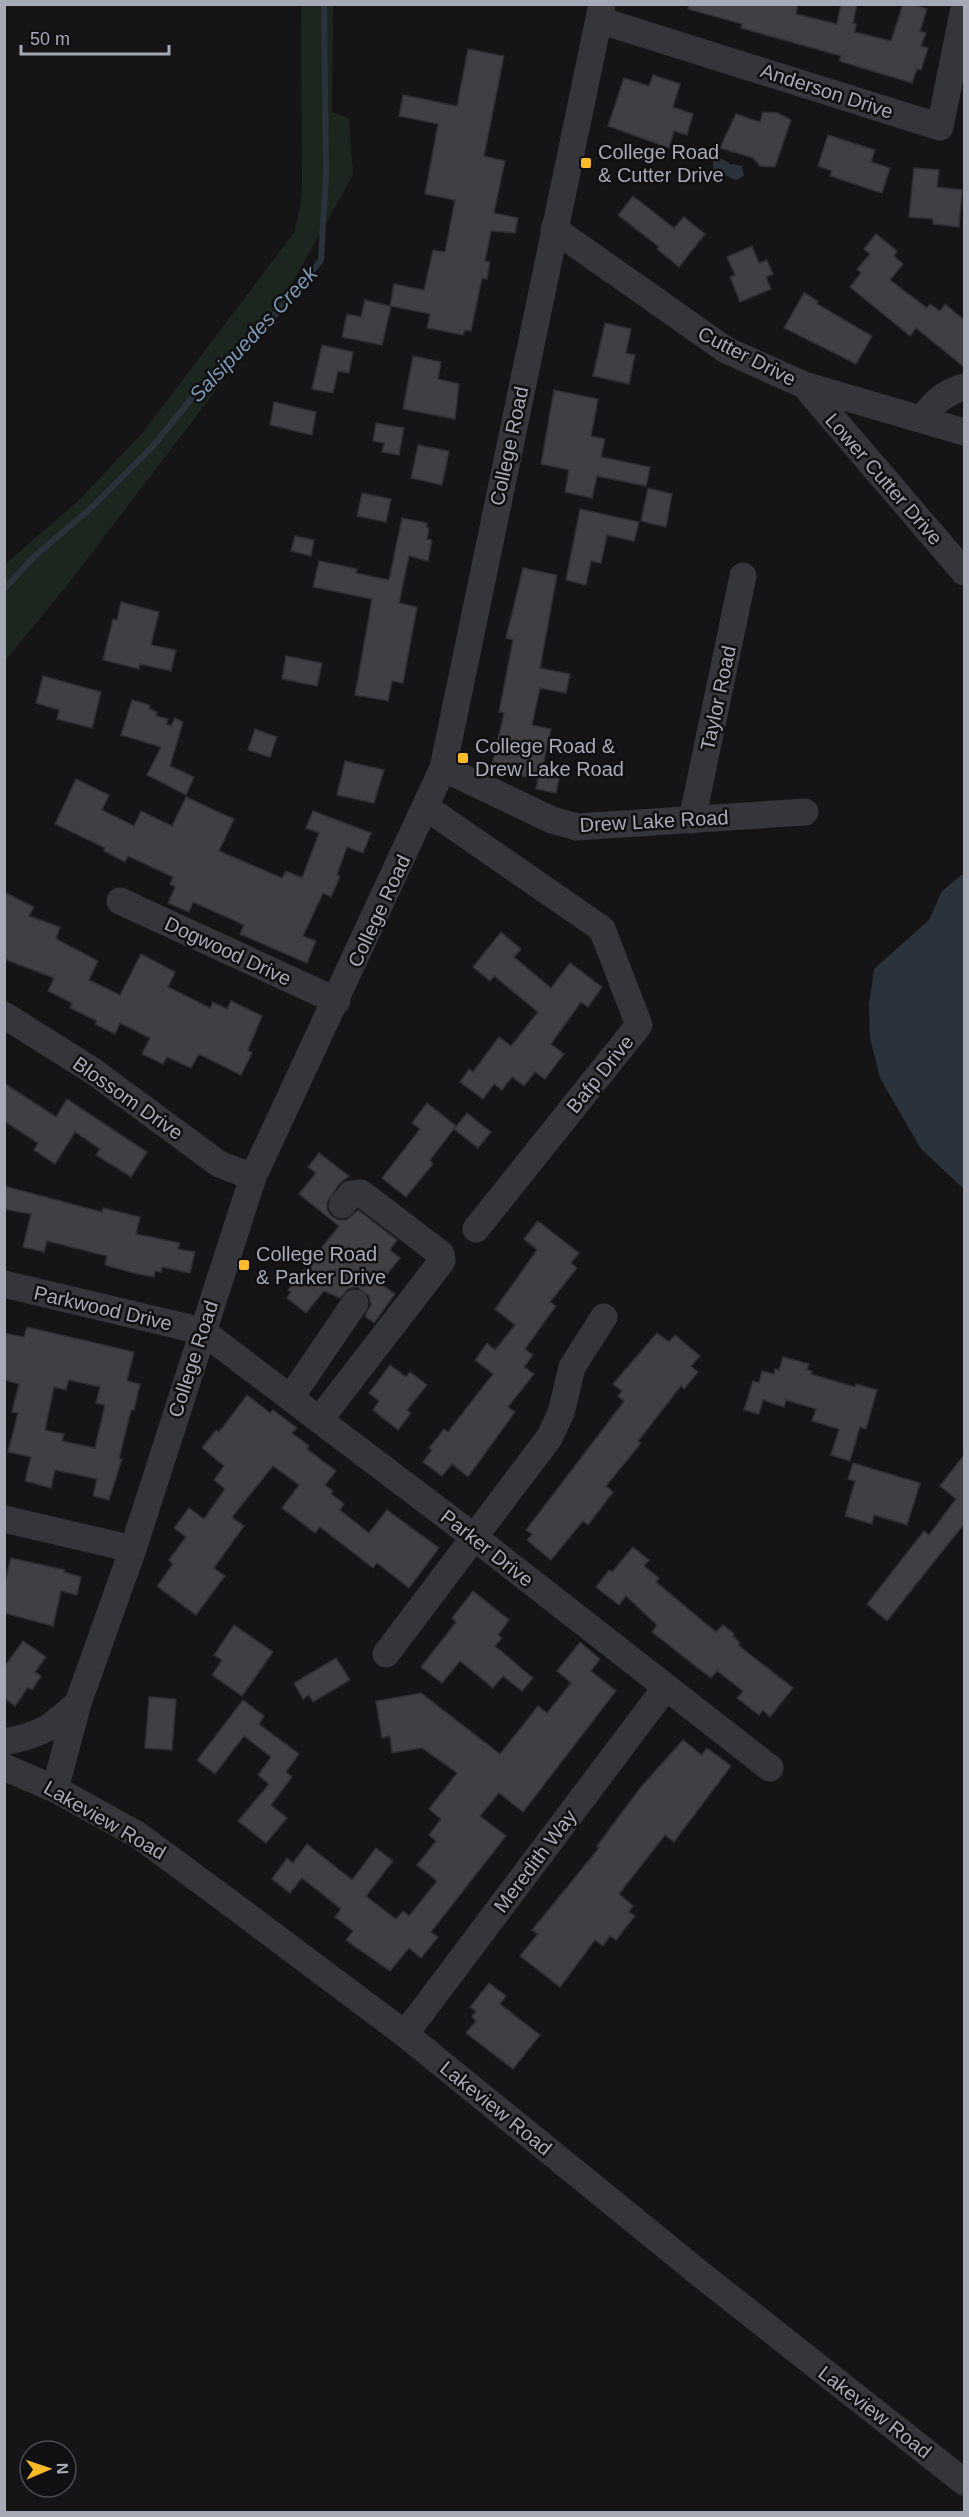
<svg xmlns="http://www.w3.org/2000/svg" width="969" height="2517" viewBox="0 0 969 2517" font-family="Helvetica,sans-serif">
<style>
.green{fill:#1c251e}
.water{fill:#2a333b}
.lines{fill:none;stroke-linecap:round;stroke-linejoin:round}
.stream{stroke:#2a333b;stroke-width:6}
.building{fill:#3f3f44;stroke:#2f2e33;stroke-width:1.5;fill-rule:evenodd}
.minor{stroke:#35363c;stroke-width:27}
.poi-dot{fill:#fbbb28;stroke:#100f11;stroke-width:2}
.labels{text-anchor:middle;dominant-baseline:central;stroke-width:5;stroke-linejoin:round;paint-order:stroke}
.street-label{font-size:20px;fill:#a6aab7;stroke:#100f11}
.poi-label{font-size:20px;fill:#a6aab7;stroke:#100f11;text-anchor:start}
.water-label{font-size:21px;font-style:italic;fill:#7b97b4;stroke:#100f11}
</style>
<rect width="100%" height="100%" fill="#151416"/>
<path class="green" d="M 301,5 L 333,5 L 332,112 L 349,118 L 353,175 L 278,309 L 69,583 L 5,661 L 5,564 L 77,502 L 144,431 L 295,231 L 302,194 Z"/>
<g class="water">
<path d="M 721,158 L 730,164 L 742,166 L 744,176 L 736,180 L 713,170 L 713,160 Z"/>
<path d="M 964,873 L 964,1189 L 921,1149 L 880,1078 L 870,1038 L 869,1005 L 874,969 L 929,920 L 942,891 Z"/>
</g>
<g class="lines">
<path class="stream" d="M 4,589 L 35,556 L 91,508 L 153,446 L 201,387 L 265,327 L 321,260 L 326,174 L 324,4"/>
</g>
<g class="building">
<path d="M 689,4 L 798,4 L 796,14 L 837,24 L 841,4 L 857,4 L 853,23 L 856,24 L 855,32 L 891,41 L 903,4 L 912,4 L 927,9 L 920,31 L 926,33 L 921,46 L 928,48 L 921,70 L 917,69 L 912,83 L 839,61 L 841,56 L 741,28 L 742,24 L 688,9 Z"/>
<path d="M 468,49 L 504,56 L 484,156 L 505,161 L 494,213 L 518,218 L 515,233 L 491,231 L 485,261 L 490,262 L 487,279 L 482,278 L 471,331 L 465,330 L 463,335 L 427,328 L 430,314 L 391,306 L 382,345 L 342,337 L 347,314 L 361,317 L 365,300 L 390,306 L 394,284 L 424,290 L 433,250 L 445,252 L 455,200 L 425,194 L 438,124 L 399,116 L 403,95 L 457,106 Z"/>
<path d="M 653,75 L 680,84 L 673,107 L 693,114 L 687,135 L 674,131 L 669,148 L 608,126 L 624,78 L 649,86 Z"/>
<path d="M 763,112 L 778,113 L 791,120 L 775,167 L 760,166 L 753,158 L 720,148 L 736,114 L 760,122 Z"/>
<path d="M 828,135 L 875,150 L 871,162 L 890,168 L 882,193 L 830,176 L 832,171 L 818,166 Z"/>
<path d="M 914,168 L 939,170 L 937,187 L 962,190 L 959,227 L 933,224 L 933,219 L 909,217 Z"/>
<path d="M 633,196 L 674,228 L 684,217 L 705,234 L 679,267 L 657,249 L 659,247 L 618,215 Z"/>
<path d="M 876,234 L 897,251 L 894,256 L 903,264 L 890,280 L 927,308 L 930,304 L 940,311 L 945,304 L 964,320 L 964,367 L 916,328 L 910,336 L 850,287 L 861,273 L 857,269 L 870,254 L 864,249 Z"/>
<path d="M 752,246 L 759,263 L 767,260 L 773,274 L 766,277 L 771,289 L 740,302 L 730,277 L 735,275 L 727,257 Z"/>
<path d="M 804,293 L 818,301 L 817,304 L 872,336 L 856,364 L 784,328 Z"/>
<path d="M 605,323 L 631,329 L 626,353 L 635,355 L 629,384 L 593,376 Z"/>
<path d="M 322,345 L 353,352 L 349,373 L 338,371 L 333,393 L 312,389 Z"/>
<path d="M 413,356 L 441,362 L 438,379 L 459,384 L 455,419 L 403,409 Z"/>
<path d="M 554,390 L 598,399 L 591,436 L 605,439 L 601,457 L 650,467 L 646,486 L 597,476 L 592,498 L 565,492 L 569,470 L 541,464 Z"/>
<path d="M 274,402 L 316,412 L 312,435 L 270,425 Z"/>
<path d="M 376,423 L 404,428 L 399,455 L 382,452 L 384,443 L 373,441 Z"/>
<path d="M 418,445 L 449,451 L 442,485 L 411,478 Z"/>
<path d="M 648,488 L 672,494 L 666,527 L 641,521 Z"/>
<path d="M 362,493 L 391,499 L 386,522 L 357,516 Z"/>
<path d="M 580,509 L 639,522 L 634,541 L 607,535 L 601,563 L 591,561 L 586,585 L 566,580 Z"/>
<path d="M 402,518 L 427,523 L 426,527 L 429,528 L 427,539 L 432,540 L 428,561 L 409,556 L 399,603 L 417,607 L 403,683 L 392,681 L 388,701 L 355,695 L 372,599 L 313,587 L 319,561 L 357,569 L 356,573 L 389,580 Z"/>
<path d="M 295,536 L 314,540 L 311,556 L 291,551 Z"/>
<path d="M 523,568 L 557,575 L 540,668 L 570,674 L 566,693 L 540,688 L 532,725 L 551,729 L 542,770 L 560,774 L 556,793 L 536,789 L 538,779 L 491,770 L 504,713 L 499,712 L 513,640 L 506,638 Z"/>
<path d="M 121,602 L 159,612 L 151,645 L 176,650 L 171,671 L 140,664 L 139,669 L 103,660 L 113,619 L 117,620 Z"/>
<path d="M 286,656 L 322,663 L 317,686 L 282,679 Z"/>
<path d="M 43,676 L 101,692 L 92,728 L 57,719 L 59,710 L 36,703 Z"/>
<path d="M 132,700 L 150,705 L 149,709 L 157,712 L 156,716 L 168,719 L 166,724 L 171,726 L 175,718 L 183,722 L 170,766 L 194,777 L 186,795 L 147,775 L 161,747 L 121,735 Z"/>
<path d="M 255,729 L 277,737 L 270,757 L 248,750 Z"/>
<path d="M 345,761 L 384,770 L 374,803 L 337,795 Z"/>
<path d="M 76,779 L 109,795 L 102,810 L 134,826 L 141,811 L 172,826 L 186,797 L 234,819 L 219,851 L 282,878 L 286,871 L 302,878 L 319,833 L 306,828 L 313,811 L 371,833 L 363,853 L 347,847 L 337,875 L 340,876 L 331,897 L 323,893 L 303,936 L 316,941 L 307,963 L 240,934 L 244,925 L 193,902 L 189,912 L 168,903 L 175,887 L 170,884 L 173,877 L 128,856 L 125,862 L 104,851 L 105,848 L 55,824 Z"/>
<path d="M 4,892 L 34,907 L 29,916 L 60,927 L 56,939 L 98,961 L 89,980 L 120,995 L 141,954 L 175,972 L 168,987 L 210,1008 L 213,1002 L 227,1009 L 231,1001 L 262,1016 L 248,1050 L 252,1053 L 241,1075 L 199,1054 L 191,1068 L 167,1057 L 163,1064 L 142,1054 L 150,1038 L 120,1023 L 115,1034 L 95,1024 L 97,1021 L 70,1008 L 72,1003 L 48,991 L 54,978 L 4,959 Z"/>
<path d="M 501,932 L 521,949 L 514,957 L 551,988 L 570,963 L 602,987 L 588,1007 L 581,1002 L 551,1044 L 564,1054 L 545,1079 L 535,1072 L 524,1086 L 512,1077 L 502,1090 L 494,1084 L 483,1099 L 460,1082 L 469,1069 L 473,1072 L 499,1037 L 511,1046 L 538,1012 L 494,976 L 490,981 L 473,967 Z"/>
<path d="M 4,1083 L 56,1117 L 67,1099 L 147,1152 L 131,1177 L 96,1155 L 100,1149 L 75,1132 L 55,1164 L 34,1150 L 38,1143 L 4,1121 Z"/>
<path d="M 427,1103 L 456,1126 L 430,1160 L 433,1164 L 406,1197 L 382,1178 L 420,1129 L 412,1123 Z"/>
<path d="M 467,1113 L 491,1132 L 478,1148 L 454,1129 Z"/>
<path d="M 319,1153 L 349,1176 L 339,1184 L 327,1202 L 327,1210 L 332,1217 L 339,1220 L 347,1220 L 358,1210 L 397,1240 L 390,1250 L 400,1258 L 380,1283 L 395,1294 L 374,1323 L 365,1316 L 371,1305 L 369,1296 L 357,1287 L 348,1289 L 340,1298 L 324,1291 L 306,1313 L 287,1298 L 291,1292 L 288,1290 L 339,1226 L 299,1194 L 316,1173 L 308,1167 Z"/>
<path d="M 4,1186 L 102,1212 L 103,1208 L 140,1217 L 136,1234 L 180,1243 L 178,1249 L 195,1252 L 190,1273 L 162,1267 L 161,1272 L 155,1271 L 154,1277 L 134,1273 L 105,1265 L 107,1256 L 47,1241 L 44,1252 L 23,1247 L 31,1214 L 4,1209 Z"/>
<path d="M 538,1221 L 579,1253 L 571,1263 L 577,1268 L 550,1302 L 556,1306 L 525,1349 L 533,1355 L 524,1367 L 534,1374 L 508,1407 L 515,1412 L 468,1477 L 452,1464 L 442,1476 L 423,1462 L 432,1450 L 429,1448 L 444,1429 L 448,1432 L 493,1374 L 475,1360 L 487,1343 L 495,1350 L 515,1325 L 495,1309 L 537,1250 L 524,1239 Z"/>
<path d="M 27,1327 L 134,1352 L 127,1381 L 140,1384 L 134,1410 L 131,1410 L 119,1459 L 122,1459 L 109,1500 L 93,1496 L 97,1479 L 55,1470 L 51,1488 L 25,1481 L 31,1457 L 8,1452 L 18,1413 L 12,1412 L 19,1384 L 4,1380 L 4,1333 L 24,1337 ZM 69,1380 L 100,1387 L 96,1403 L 105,1405 L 95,1448 L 62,1441 L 64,1434 L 45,1430 L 54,1387 L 66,1390 Z"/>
<path d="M 657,1333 L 669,1342 L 675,1335 L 700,1356 L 691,1366 L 698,1372 L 684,1389 L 681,1386 L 638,1441 L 641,1443 L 606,1486 L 613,1492 L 588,1525 L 583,1521 L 551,1560 L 527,1540 L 532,1534 L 526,1530 L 619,1408 L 624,1401 L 618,1396 L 622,1391 L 613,1384 Z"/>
<path d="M 783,1357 L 809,1364 L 807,1370 L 812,1371 L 811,1374 L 855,1387 L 856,1384 L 877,1390 L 866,1429 L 860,1427 L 850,1461 L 831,1455 L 839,1429 L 812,1421 L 816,1409 L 786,1400 L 784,1407 L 763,1400 L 759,1414 L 744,1410 L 753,1381 L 759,1383 L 762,1371 L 774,1374 L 775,1369 L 779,1370 Z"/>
<path d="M 390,1365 L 406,1377 L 410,1372 L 427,1385 L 407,1410 L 411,1413 L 398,1430 L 373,1410 L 379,1401 L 369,1393 Z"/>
<path d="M 247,1395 L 270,1413 L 273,1410 L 297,1428 L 292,1433 L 309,1446 L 307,1449 L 336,1471 L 325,1485 L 333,1491 L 331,1494 L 344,1504 L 340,1510 L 369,1533 L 387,1510 L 439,1548 L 409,1588 L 377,1563 L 373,1568 L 320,1527 L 315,1533 L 282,1508 L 299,1485 L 273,1466 L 232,1517 L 244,1526 L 214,1568 L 225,1576 L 196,1615 L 157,1586 L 173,1564 L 169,1560 L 186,1537 L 174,1528 L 189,1508 L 204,1519 L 225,1489 L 214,1480 L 224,1466 L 202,1448 L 216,1430 L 219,1432 Z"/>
<path d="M 964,1455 L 964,1524 L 887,1621 L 867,1604 L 924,1531 L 929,1535 L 956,1499 L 940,1486 Z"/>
<path d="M 853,1463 L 920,1483 L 907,1525 L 874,1515 L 872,1524 L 845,1516 L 855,1481 L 848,1479 Z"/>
<path d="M 633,1547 L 649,1560 L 644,1566 L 659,1578 L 656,1582 L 716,1632 L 723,1625 L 734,1634 L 733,1636 L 740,1643 L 738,1645 L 793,1688 L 770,1717 L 763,1710 L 759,1715 L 737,1698 L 743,1691 L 717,1671 L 711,1678 L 652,1632 L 657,1625 L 626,1596 L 619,1605 L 596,1587 L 609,1570 L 612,1572 Z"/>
<path d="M 11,1558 L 65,1570 L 64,1572 L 81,1577 L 77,1595 L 61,1591 L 53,1626 L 4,1613 L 4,1586 Z"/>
<path d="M 473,1591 L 509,1620 L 498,1635 L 502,1638 L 495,1646 L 533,1678 L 522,1691 L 503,1676 L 493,1688 L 460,1661 L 442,1683 L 421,1667 L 456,1622 L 452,1618 Z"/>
<path d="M 234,1625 L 273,1652 L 242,1696 L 212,1675 L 222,1660 L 214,1655 Z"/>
<path d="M 23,1641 L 46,1657 L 35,1672 L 41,1676 L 32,1690 L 28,1687 L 15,1706 L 4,1698 L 4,1667 Z"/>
<path d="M 580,1642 L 600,1659 L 591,1671 L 616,1691 L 523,1812 L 499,1793 L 480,1816 L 506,1836 L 431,1932 L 438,1937 L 421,1958 L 409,1948 L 390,1971 L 346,1940 L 353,1931 L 335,1917 L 341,1909 L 302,1878 L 290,1893 L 272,1879 L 287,1858 L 293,1863 L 307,1844 L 352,1880 L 376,1848 L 393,1861 L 366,1896 L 396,1919 L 403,1911 L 409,1916 L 437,1881 L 417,1865 L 436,1841 L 429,1835 L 441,1819 L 429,1809 L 457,1773 L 422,1748 L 392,1753 L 390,1736 L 382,1738 L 376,1701 L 421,1693 L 500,1754 L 538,1706 L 547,1713 L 571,1683 L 557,1671 Z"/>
<path d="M 336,1658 L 350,1680 L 313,1702 L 309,1695 L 303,1699 L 294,1683 Z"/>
<path d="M 149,1697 L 176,1699 L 172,1750 L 145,1748 Z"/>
<path d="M 243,1700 L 264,1716 L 259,1724 L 299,1754 L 286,1772 L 292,1777 L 271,1805 L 287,1818 L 266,1843 L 238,1821 L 269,1784 L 258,1775 L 271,1757 L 244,1736 L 215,1774 L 197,1760 Z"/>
<path d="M 683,1740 L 702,1755 L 707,1748 L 731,1766 L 674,1842 L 665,1835 L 619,1894 L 633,1906 L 629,1912 L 635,1916 L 616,1940 L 610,1936 L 603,1946 L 595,1940 L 560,1987 L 520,1956 L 538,1934 L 532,1930 L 599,1848 L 597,1846 L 641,1787 Z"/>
<path d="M 489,1983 L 506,1996 L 500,2004 L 540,2035 L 513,2069 L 466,2033 L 476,2021 L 472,2017 L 476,2011 L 470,2007 Z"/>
</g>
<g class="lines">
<g class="minor">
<path d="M 599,20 L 940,127 L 964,8"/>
<path d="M 554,229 L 726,350 L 804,385 L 964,432"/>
<path d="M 804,385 L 964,572"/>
<path d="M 922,419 C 934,402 944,393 964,387"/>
<path d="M 443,768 L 552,820 L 577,827 L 805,812"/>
<path d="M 427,808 L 602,929 L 639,1025 L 476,1229"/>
<path d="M 692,820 L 743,576"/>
<path d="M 120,901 L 337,1001"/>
<path d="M 4,1015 L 93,1071 L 219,1164 L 253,1177"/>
<path d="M 4,1284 L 202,1331 L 474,1537 L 770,1768"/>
<path d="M 291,1397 L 355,1303"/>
<path d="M 320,1419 L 442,1261 L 441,1254 L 361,1193 L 351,1194 L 342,1205"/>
<path d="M 4,1519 L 133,1549"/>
<path d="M 386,1654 L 549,1438 L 561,1413 L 572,1367 L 604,1317"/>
<path d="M 4,1742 C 41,1735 51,1728 78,1703"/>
<path d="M 4,1767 L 55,1789 L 138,1835 L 218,1894 L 405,2034 L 704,2277 L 964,2482"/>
<path d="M 55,1789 L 78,1703 L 133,1549 L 253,1177 L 443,768 L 602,4"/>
<path d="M 405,2034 L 666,1687"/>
</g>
</g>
<g class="poi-dot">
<rect x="580" y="157" width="12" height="12" rx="3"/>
<rect x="457" y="752" width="12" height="12" rx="3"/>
<rect x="238" y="1259" width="12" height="12" rx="3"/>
</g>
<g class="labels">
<g class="street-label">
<text transform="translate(827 91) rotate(18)">Anderson Drive</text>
<text transform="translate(747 356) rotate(27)">Cutter Drive</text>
<text transform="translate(509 446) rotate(-78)">College Road</text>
<text transform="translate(884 479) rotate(49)">Lower Cutter Drive</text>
<text transform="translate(718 698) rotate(-78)">Taylor Road</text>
<text transform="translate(654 821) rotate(-3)">Drew Lake Road</text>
<text transform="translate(379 911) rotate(-65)">College Road</text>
<text transform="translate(228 951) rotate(25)">Dogwood Drive</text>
<text transform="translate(600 1074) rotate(-51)">Bafp Drive</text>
<text transform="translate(128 1098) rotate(35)">Blossom Drive</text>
<text transform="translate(103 1308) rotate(13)">Parkwood Drive</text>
<text transform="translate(193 1359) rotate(-72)">College Road</text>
<text transform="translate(487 1548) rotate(38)">Parker Drive</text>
<text transform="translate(105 1820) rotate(30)">Lakeview Road</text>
<text transform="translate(535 1861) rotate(-53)">Meredith Way</text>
<text transform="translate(496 2108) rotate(39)">Lakeview Road</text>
<text transform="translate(875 2412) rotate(38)">Lakeview Road</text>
</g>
<g class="poi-label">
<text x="598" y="152">College Road<tspan x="598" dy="23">&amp; Cutter Drive</tspan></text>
<text x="475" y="746">College Road &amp;<tspan x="475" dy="23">Drew Lake Road</tspan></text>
<text x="256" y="1254">College Road<tspan x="256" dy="23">&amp; Parker Drive</tspan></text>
</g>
<g class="water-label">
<text transform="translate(253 334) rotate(-47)">Salsipuedes Creek</text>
</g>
</g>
<rect width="969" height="2517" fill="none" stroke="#a6aab7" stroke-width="12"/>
<g transform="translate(48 2469) rotate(88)"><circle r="28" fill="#100f11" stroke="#4c4d53" stroke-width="1.5"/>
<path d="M0-4.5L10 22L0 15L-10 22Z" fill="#fbbb28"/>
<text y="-9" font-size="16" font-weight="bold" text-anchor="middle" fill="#a6aab7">N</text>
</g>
<path d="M21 45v9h148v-9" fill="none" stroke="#a6aab7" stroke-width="3"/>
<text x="30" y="45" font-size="18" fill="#a6aab7" stroke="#100f11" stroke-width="4.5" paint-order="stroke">50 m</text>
</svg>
